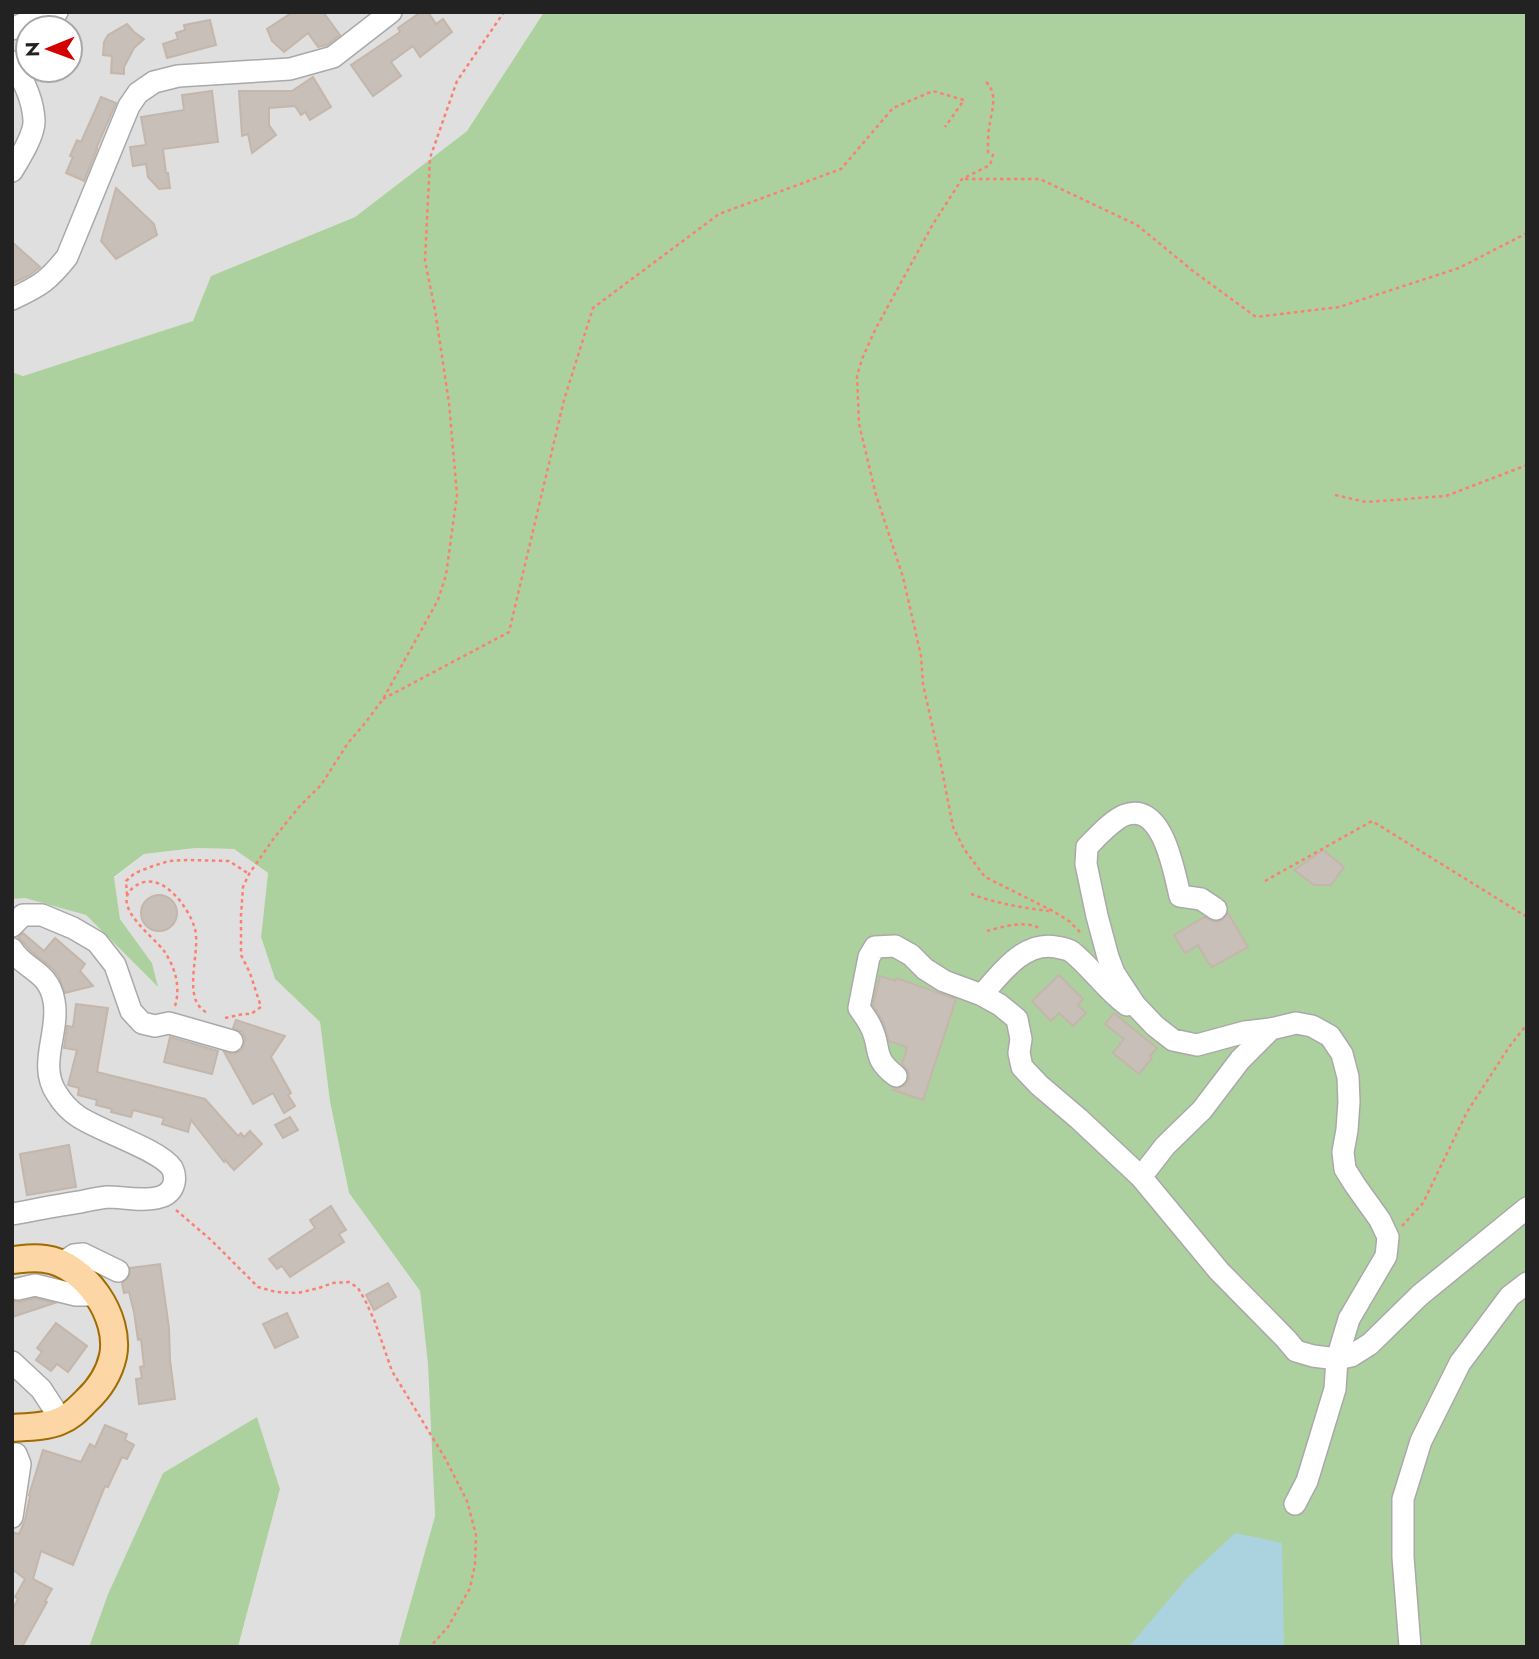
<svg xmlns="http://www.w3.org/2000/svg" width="1539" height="1659" viewBox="0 0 1539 1659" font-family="Jost,sans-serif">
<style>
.residential{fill:#e0dfdf;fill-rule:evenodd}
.forest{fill:#add19e}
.water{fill:#aad3df}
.building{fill:#c7bfb8;stroke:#c4b6ab;stroke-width:2}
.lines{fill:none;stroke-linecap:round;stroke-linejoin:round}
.minor-casing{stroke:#a9a9a9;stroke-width:24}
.major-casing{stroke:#a06b00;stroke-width:30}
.path{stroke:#fa8072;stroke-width:2.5;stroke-dasharray:3.5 3.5;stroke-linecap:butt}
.minor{stroke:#fff;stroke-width:21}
.major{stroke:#fcd6a4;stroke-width:26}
</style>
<rect width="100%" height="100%" fill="#f2efe9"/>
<g class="residential">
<path d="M 12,12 L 544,12 L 467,131 L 355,217 L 211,276 L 194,321 L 23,376 L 12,372 ZM 28,28 L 70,28 L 70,70 L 28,70 Z"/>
<path d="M 196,848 L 234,849 L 268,873 L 261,937 L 275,979 L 320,1022 L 330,1102 L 349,1193 L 420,1291 L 428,1365 L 435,1516 L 398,1647 L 238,1647 L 280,1489 L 257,1417 L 163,1473 L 108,1594 L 89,1647 L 12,1647 L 12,899 L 25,897 L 86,915 L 157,986 L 152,963 L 120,919 L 114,878 L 144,854 Z"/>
</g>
<g class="forest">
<path d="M 544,12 L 1527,12 L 1527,1647 L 398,1647 L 435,1516 L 428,1365 L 420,1291 L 349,1193 L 330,1102 L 320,1022 L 275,979 L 261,937 L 268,873 L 234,849 L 196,848 L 144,854 L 114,877 L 120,919 L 152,963 L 158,987 L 86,915 L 25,898 L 12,899 L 12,372 L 23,376 L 193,321 L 211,276 L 355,217 L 467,131 Z"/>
<path d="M 257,1417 L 280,1489 L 238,1647 L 89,1647 L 108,1594 L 163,1473 Z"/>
</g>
<path class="water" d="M 1235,1533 L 1282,1543 L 1284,1647 L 1129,1647 L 1186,1579 Z"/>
<g class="building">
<path d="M 293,12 L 323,12 L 340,35 L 327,45 L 318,47 L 308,33 L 284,52 L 272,41 L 267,29 Z"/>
<path d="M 421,12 L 428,12 L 436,24 L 443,19 L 452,32 L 420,57 L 413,46 L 391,62 L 401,76 L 373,96 L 351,65 L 400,32 L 398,28 Z"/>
<path d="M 210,20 L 216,45 L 167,58 L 163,44 L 178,39 L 176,33 L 185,30 L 184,25 Z"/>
<path d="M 127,24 L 134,32 L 144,39 L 134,48 L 124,67 L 124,74 L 111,73 L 112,56 L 103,55 L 104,42 L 108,35 Z"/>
<path d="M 313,77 L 331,107 L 310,120 L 305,112 L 301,115 L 295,106 L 269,108 L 269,125 L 276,135 L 252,153 L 248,134 L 242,136 L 239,91 L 292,91 Z"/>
<path d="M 212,91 L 218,142 L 163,149 L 166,173 L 168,173 L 170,188 L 159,189 L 148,177 L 146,164 L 133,166 L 130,147 L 146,145 L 141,117 L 184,110 L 182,95 Z"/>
<path d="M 101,97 L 116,103 L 96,149 L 97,149 L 84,181 L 66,173 L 73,157 L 70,156 L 77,140 L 81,142 Z"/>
<path d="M 116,188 L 154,224 L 157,235 L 116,259 L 101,241 Z"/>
<path d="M 12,242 L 40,267 L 30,275 L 12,284 Z"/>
<path d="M 1323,850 L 1344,867 L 1331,885 L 1314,885 L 1294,870 Z"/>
<circle cx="159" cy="913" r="18"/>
<path d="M 1228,913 L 1248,947 L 1212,967 L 1210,964 L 1209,964 L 1198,945 L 1185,953 L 1174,935 L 1204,917 L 1216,922 L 1222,920 Z"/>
<path d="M 23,933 L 44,951 L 55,938 L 85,964 L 80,971 L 93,986 L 65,993 L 59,977 L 52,968 L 32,952 L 18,937 Z"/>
<path d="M 1059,975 L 1083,999 L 1078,1005 L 1086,1013 L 1073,1026 L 1059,1013 L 1051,1021 L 1032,1001 Z"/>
<path d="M 880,976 L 895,981 L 896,978 L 956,999 L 923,1100 L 893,1090 L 905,1085 L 909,1079 L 908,1071 L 902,1064 L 907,1047 L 889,1041 L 883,1022 L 873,1005 Z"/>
<path d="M 76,1004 L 108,1008 L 97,1072 L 205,1099 L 238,1136 L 241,1133 L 244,1137 L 250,1131 L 262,1144 L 234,1170 L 225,1160 L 224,1162 L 191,1120 L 188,1132 L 162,1124 L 164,1118 L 133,1110 L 131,1117 L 111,1112 L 112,1109 L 96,1105 L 97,1100 L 78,1095 L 79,1088 L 68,1085 L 77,1050 L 64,1048 L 67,1026 L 73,1027 Z"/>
<path d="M 1114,1013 L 1157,1048 L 1150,1056 L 1152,1058 L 1139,1074 L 1113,1053 L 1124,1039 L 1105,1024 Z"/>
<path d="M 236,1020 L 285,1036 L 271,1057 L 291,1093 L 288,1095 L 295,1106 L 284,1113 L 273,1093 L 253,1104 L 224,1052 L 236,1053 L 242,1050 L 244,1045 L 245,1038 L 242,1032 L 233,1028 Z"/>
<path d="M 170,1037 L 218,1051 L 212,1074 L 164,1062 Z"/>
<path d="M 290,1117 L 298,1130 L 283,1138 L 275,1125 Z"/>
<path d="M 69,1145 L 76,1187 L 27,1195 L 20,1154 Z"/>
<path d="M 331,1206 L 346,1230 L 339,1234 L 344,1242 L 290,1277 L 282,1266 L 277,1269 L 269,1259 L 315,1228 L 310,1220 Z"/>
<path d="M 160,1264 L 169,1328 L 170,1360 L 175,1399 L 139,1404 L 136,1379 L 142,1378 L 140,1367 L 144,1366 L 141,1339 L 138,1340 L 134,1312 L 129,1292 L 124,1293 L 122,1283 L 129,1277 L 130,1268 Z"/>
<path d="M 388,1283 L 396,1297 L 374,1310 L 366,1295 Z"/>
<path d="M 35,1298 L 55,1303 L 12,1317 L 12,1301 L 20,1302 Z"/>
<path d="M 287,1313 L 298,1337 L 275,1348 L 263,1324 Z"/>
<path d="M 56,1323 L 87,1346 L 68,1372 L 57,1364 L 51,1371 L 36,1360 L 42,1352 L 37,1348 Z"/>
<path d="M 105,1425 L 127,1434 L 125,1440 L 134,1445 L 127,1459 L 122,1457 L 108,1487 L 105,1486 L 73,1565 L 41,1551 L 33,1579 L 52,1589 L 45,1601 L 47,1602 L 22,1647 L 12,1647 L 12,1610 L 18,1599 L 15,1597 L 25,1579 L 12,1569 L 12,1532 L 19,1534 L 25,1520 L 30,1496 L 29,1495 L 43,1450 L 81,1462 L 90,1444 L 95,1447 Z"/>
</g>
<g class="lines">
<defs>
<g id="minor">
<path d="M 12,29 L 40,16 L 57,12"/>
<path d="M 12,62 C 23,79 33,98 34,120 C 35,134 20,158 12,171"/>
<path d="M 12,299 C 40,286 48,281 67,257 L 129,106 L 138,93 L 154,82 L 178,76 L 290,69 L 333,57 L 391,12"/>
<path d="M 1216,909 L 1201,899 L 1180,896 C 1174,872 1163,801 1125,815 C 1112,820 1097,837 1087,847 L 1086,864 L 1097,916 L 1108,957 L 1114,973 L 1135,1005 L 1155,1026 L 1173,1040 L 1197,1045 L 1245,1032 L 1271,1029"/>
<path d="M 12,926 L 23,915 L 42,915 L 73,928 L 97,942 L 115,965 L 131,1011 L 142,1023 L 155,1026 L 169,1023 L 232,1041"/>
<path d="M 12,949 C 24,970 49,970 54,1001 C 60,1032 37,1065 57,1094 C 63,1104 70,1111 79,1117 C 100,1131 160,1150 172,1168 C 174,1172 175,1178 174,1183 C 172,1191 167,1195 160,1197 C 143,1202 123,1197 107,1197 C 98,1198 89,1200 80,1202 C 58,1205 35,1210 12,1214"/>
<path d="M 982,995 C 1001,973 1024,941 1056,947 C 1061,948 1068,949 1072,952 C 1092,968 1106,990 1127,1005"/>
<path d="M 896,1076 C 871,1057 882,1049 871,1027 C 868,1020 863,1014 859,1008 L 869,957 L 875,947 L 895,946 L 911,955 L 925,969 L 944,981 L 982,995 L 1000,1005 L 1017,1019 L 1021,1039 L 1019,1053 L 1022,1067 L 1039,1085 L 1079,1119 L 1141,1177 L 1219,1271 L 1286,1339 L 1296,1351 L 1313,1356 L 1337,1359 L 1351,1356 L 1370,1344 L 1420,1295 L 1527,1208"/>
<path d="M 1141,1177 L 1165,1146 L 1202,1110 L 1240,1060 L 1271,1029 L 1296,1023 L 1312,1026 L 1330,1036 L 1342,1054 L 1348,1077 L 1349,1102 L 1347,1130 L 1343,1152 L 1345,1169 L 1355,1185 L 1380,1220 L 1388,1237 L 1386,1256 L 1349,1319 L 1337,1359 L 1335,1389 L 1307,1481 L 1295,1504"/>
<path d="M 60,1264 L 74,1255 L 83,1254 L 118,1271"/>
<path d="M 18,1289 L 35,1285 L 76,1295 L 98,1295"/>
<path d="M 12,1362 L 41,1389 L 62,1421"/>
<path d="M 12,1454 L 16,1454 L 20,1464 L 12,1517"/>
<path d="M 1410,1647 L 1403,1557 L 1403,1499 L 1421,1441 L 1460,1363 L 1510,1296 L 1527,1283"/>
</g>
<path id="major" d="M 12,1260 C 23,1259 34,1257 45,1259 C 85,1264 121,1317 113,1356 C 109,1374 99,1389 86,1401 C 78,1409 71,1417 60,1421 C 46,1427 28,1427 12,1428"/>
</defs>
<use href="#minor" class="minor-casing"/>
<use href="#major" class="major-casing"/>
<g class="path">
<path d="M 986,82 C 999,94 991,113 989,128 C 988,136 988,144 988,152 L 993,155 L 990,165 L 962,179 L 933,224 L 875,330 L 862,359 L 857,376 L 859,424 L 876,495 L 903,577 L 921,656 L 923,684 L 941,765 L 953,827 L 964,849 L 985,877 L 1053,911 L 1069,921 L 1081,933"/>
<path d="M 965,179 L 1040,179 L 1137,225 L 1193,271 L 1256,317 L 1339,307 L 1459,268 L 1527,233"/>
<path d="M 1335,495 L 1366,502 L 1446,496 L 1527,465"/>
<path d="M 383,699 L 509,632 L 564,400 L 593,308 L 719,214 L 841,169 L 893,108 L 933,91 L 964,100 L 945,127"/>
<path d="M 1265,881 L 1372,821 L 1527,917"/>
<path d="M 971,894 C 995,903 1023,908 1049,911"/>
<path d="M 127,895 L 126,881 L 135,873 L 153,866 L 169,861 L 186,860 L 229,861 L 249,874"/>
<path d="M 987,931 C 1002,927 1024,920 1039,928"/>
<path d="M 175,1006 C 181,987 175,967 164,951 C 154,937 109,905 134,887 C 160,867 189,907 195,929 C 200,949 187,983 197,1003 C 199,1007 204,1011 208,1014"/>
<path d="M 225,1018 L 243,1014 L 251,1014 L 261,1007 L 250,973 L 241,955 L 241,915 L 243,887 L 249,874 L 274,838 L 299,807 L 321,785 L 348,743 L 366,722 L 383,699 L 438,600 L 446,575 L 457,495 L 449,403 L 435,310 L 425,261 L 430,158 L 457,81 L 504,12"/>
<path d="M 176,1210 L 211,1240 L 258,1287 L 276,1292 L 298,1293 L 319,1288 L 333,1283 L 349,1282 L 358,1288 L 366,1302 L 375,1322 L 392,1371 L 445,1458 L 467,1501 L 476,1535 L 475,1564 L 470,1588 L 448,1627 L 430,1647"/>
<path d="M 1402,1226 L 1423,1203 L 1467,1112 L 1509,1047 L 1527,1024"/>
</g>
<use href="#minor" class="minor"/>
<use href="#major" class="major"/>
</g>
<rect width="1539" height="1659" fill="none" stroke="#222222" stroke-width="28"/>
<g transform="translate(49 49) rotate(269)"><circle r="33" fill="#ffffff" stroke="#a7a7a7" stroke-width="2"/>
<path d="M0-5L12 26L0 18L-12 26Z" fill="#d40000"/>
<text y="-10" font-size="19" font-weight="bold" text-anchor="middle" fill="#222222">N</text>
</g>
</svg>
